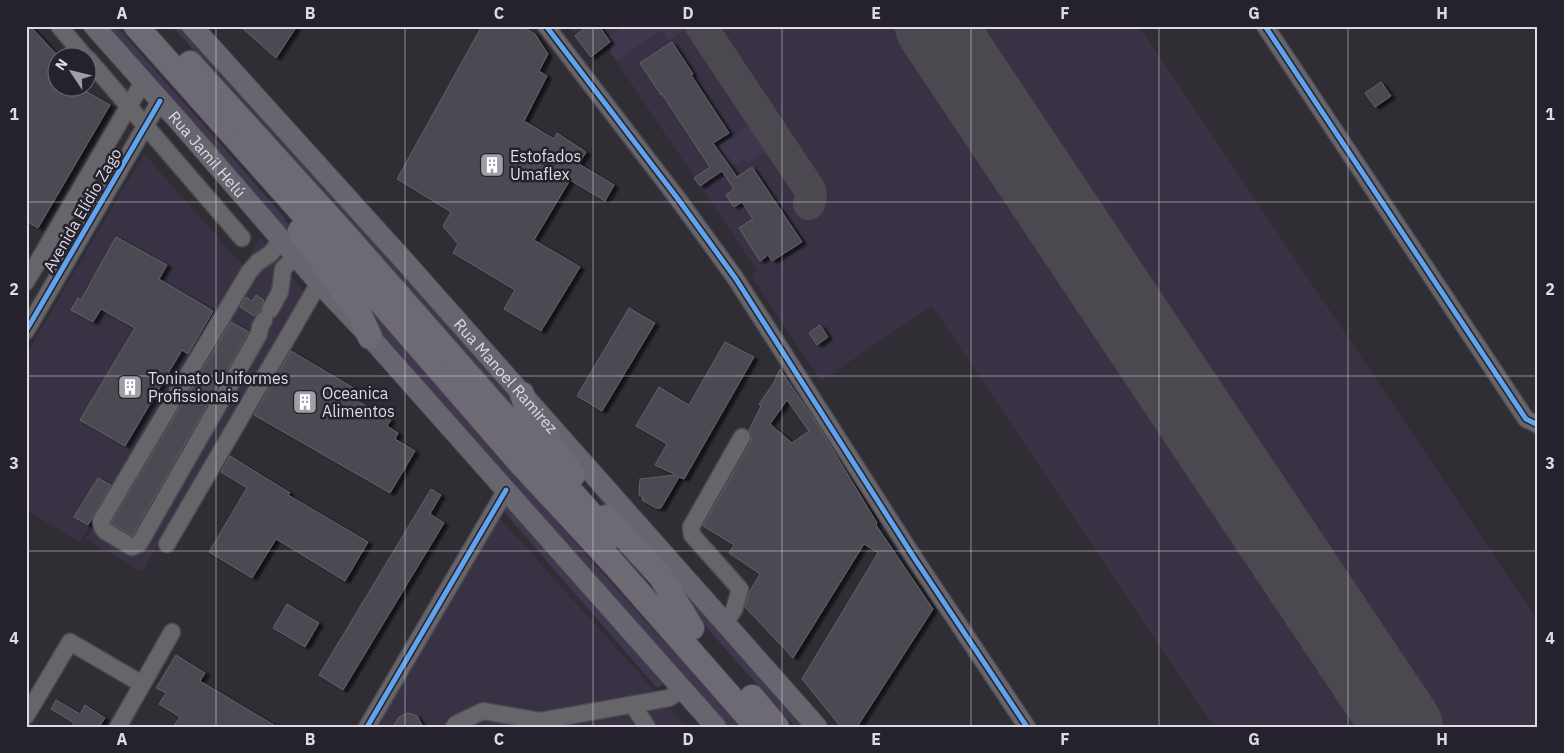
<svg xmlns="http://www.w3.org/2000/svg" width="1564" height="753" viewBox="0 0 1564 753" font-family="'IBM Plex Sans',sans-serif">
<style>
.built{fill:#383244}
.green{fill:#3f384e}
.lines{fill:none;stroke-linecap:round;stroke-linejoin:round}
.taxiway{stroke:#4b494f;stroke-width:32}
.runway{stroke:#4b494f;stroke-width:80}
.building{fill:#4b4851;stroke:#646268;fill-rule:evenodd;filter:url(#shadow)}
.minor-casing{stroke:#4c4a50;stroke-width:19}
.major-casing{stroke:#4c4a50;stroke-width:22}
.highway-casing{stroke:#4c4a50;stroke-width:26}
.minor{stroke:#66656a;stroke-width:16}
.major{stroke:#67656d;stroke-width:20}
.highway{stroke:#6d6a74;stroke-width:24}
.cycleway-casing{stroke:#25212d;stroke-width:8}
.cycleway{stroke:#60a3ed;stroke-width:5}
.grid{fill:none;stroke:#dedbe3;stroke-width:1;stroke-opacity:0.55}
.labels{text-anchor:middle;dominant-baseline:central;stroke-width:5;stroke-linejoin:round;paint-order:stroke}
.street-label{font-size:16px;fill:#dedbe3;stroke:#25212d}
.poi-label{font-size:16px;fill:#dedbe3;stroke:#25212d;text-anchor:start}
.neatline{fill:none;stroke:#dedbe3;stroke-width:2}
.grid-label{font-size:16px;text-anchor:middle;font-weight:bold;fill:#dedbe3}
</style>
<defs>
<filter id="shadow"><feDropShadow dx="4.5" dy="2.5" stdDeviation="1" flood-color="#0009"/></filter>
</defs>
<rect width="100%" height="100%" fill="#302e34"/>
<g class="built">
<path d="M 569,26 L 1139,26 L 1538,621 L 1538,727 L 1214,727 L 932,306 L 821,381 L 751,276 L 757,271 L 611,53 L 610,43 L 591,57 Z"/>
<path d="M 144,154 L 242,265 L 80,542 L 26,510 L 26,355 Z"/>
<path d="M 260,238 L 306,294 L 142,572 L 86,539 Z"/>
<path d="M 496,514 L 687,727 L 371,727 Z"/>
</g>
<g class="green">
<path d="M 103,26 L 116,26 L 239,165 L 281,214 L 321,270 Z"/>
<path d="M 172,26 L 186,26 L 502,382 L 548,451 Z"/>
<path d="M 624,26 L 689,26 L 668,41 L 661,30 L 617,61 L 611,53 L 609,37 Z"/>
<path d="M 753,122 L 770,149 L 747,163 L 743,159 L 730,167 L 717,146 Z"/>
<path d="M 329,255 C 459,418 602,570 740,727 L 726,727 L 382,336 Z"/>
<path d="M 571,461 L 808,727 L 795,727 L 707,628 L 666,577 L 602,503 Z"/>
<path d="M 504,502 L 663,684 L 657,688 L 500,507 Z"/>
</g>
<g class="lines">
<path class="taxiway" d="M 701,26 L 810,190 L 811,194 L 809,204"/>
<path class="runway" d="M 935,26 L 1403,727"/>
</g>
<g class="building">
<path d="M 26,26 L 30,26 L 59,57 L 51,70 L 58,74 L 58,88 L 80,88 L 110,105 L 38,228 L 26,221 Z"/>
<path d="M 240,26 L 297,26 L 276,58 Z"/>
<path d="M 482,26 L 521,26 L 535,34 L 548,54 L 539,71 L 547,76 L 524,121 L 554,139 L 557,133 L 586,152 L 579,164 L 614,185 L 605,201 L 570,180 L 534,240 L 580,267 L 541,331 L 504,309 L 515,290 L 453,253 L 458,244 L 443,226 L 451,212 L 397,179 Z"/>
<path d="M 588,26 L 599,26 L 610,42 L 591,57 L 575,36 Z"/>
<path d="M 672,42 L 693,74 L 691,75 L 729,133 L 713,143 L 737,177 L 752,167 L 802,242 L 772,261 L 768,255 L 760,261 L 739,228 L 753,219 L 742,202 L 734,207 L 726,195 L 734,189 L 722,171 L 700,186 L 694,178 L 710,167 L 662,94 L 661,95 L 640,63 Z"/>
<path d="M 1381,82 L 1391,96 L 1375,107 L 1365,93 Z"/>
<path d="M 116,237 L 167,265 L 159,279 L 213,311 L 188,354 L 182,350 L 125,446 L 80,420 L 135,328 L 101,309 L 93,322 L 71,310 L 78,298 L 81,300 Z"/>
<path d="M 256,295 L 264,300 L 260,311 L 254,316 L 240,307 L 246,297 L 252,301 Z"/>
<path d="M 629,308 L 655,323 L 602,411 L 577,396 Z"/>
<path d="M 231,322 L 249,332 L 132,536 L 111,523 Z"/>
<path d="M 820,325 L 828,337 L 817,345 L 809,333 Z"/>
<path d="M 725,342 L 754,357 L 684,479 L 679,477 L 661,508 L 656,508 L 642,500 L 643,497 L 639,495 L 640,479 L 676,475 L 655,465 L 667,444 L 636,426 L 659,387 L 689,405 Z"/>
<path d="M 291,351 L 357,390 L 352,398 L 391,420 L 387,426 L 398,433 L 395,439 L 415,451 L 390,493 L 254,415 Z"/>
<path d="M 780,369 L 819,427 L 877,523 L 876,525 L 933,609 L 857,727 L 841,727 L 802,679 L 878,553 L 864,544 L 793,658 L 745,607 L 749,593 L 760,574 L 729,553 L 734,545 L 703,526 L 751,442 L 752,436 L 749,430 L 761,406 L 759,404 L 773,384 ZM 787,400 L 809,431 L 792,443 L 770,424 Z"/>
<path d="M 230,456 L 290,493 L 288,495 L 368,542 L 345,581 L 276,539 L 252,578 L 209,552 L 247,488 L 221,472 Z"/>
<path d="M 98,478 L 111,485 L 88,525 L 74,517 Z"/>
<path d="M 431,489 L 441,495 L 430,514 L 444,523 L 343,690 L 319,675 Z"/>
<path d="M 287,604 L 319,623 L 305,647 L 273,628 Z"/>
<path d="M 176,655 L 205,673 L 200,681 L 277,727 L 173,727 L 180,717 L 159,704 L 166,693 L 156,688 Z"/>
<path d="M 56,700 L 80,714 L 85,705 L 105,718 L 99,727 L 72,727 L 74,723 L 51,709 Z"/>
<path d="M 408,713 L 417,716 L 423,727 L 393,727 L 399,717 Z"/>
</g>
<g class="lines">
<defs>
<g id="minor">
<path d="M 59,26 L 86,58"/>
<path d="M 546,26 L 678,199 L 736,279 L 913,556 L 1027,727"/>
<path d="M 1265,26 L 1526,419 L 1538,425"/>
<path d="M 88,59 L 242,238"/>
<path d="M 26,282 L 143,82"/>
<path d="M 270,310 L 280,292 L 283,269 L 296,255"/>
<path d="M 264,320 L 260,327 L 259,334 L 139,544 L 132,547 L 105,531 L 102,527 L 101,521 L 249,272 L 258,262 L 270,254 L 282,240"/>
<path d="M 26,331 L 160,101"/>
<path d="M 167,544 L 319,283"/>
<path d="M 725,622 L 734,610 L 740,589 L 692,535 L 691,527 L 742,437"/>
<path d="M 633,705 L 647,727"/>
<path d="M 26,716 L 70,642 L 142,684"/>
<path d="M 118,727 L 172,632"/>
<path d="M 367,727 L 506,490"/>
<path d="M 454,727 L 456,724 L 483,711 L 540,721 L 669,698 L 683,689"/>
</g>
<g id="major">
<path id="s1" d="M 94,26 L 183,126 L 319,283 L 370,337 L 716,727"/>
<path id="s2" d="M 192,26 L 407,264 L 817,727"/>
</g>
<g id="highway">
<path d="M 136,26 L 337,252 L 521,464 L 613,563 L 757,727"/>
<path d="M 190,63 L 343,232 L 611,537"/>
<path d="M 300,231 L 360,315 L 370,337"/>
<path d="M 522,394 L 527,410 L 573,475"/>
<path d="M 606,517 L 661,577 L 692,628"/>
<path d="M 752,697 L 777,727"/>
</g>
</defs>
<use href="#minor" class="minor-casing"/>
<use href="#major" class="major-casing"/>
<use href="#highway" class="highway-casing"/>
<use href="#minor" class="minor"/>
<use href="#major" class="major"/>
<use href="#highway" class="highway"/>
<defs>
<g id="cycleway">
<path d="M 546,26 L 678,199 L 736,279 L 913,556 L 1027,727"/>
<path d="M 1265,26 L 1526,419 L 1538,425"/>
<path d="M 26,331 L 160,101"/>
<path d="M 367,727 L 506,490"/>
</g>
</defs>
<use href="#cycleway" class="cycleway-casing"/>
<use href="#cycleway" class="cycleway"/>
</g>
<path class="grid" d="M 216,26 L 216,727M 405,26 L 405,727M 593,26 L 593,727M 782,26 L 782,727M 971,26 L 971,727M 1159,26 L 1159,727M 1348,26 L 1348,727M 26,202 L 1538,202M 26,376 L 1538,376M 26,551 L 1538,551"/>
<defs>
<symbol id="building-square" viewBox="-11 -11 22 22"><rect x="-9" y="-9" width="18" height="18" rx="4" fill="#a19ea6" stroke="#25212d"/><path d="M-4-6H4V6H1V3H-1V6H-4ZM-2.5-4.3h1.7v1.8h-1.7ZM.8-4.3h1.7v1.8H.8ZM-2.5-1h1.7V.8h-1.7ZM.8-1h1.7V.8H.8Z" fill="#fff"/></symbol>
</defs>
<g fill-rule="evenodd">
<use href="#building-square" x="478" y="151" width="28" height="28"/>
<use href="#building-square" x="116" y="373" width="28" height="28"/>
<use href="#building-square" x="291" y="388" width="28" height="28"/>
</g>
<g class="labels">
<g class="street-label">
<text stroke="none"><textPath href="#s1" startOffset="171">Rua Jamil Helú</textPath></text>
<text transform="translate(82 210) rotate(-60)">Avenida Elídio Zago</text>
<text stroke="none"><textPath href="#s2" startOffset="470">Rua Manoel Ramirez</textPath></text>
</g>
<g class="poi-label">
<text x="510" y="156">Estofados<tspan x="510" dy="18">Umaflex</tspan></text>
<text x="148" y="378">Toninato Uniformes<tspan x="148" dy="18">Profissionais</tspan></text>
<text x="322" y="393">Oceanica<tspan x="322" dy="18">Alimentos</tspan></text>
</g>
</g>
<rect width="1564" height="753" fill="none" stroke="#25212d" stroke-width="55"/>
<g transform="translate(72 72) rotate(305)"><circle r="24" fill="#25212d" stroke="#6f6b76"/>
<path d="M0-4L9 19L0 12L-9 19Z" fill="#a19ea6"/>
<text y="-8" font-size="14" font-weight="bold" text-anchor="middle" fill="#dedbe3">N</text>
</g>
<rect x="28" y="28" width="1508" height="698" class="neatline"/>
<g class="grid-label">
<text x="122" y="19">A</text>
<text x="310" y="19">B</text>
<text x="499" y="19">C</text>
<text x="688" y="19">D</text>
<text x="876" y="19">E</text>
<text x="1065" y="19">F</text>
<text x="1254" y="19">G</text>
<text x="1442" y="19">H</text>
<text x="14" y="120">1</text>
<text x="1550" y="120">1</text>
<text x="14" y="295">2</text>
<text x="1550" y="295">2</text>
<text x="14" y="469">3</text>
<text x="1550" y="469">3</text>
<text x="14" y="644">4</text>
<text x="1550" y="644">4</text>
<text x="122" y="745">A</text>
<text x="310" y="745">B</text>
<text x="499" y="745">C</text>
<text x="688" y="745">D</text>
<text x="876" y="745">E</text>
<text x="1065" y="745">F</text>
<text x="1254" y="745">G</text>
<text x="1442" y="745">H</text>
</g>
</svg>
